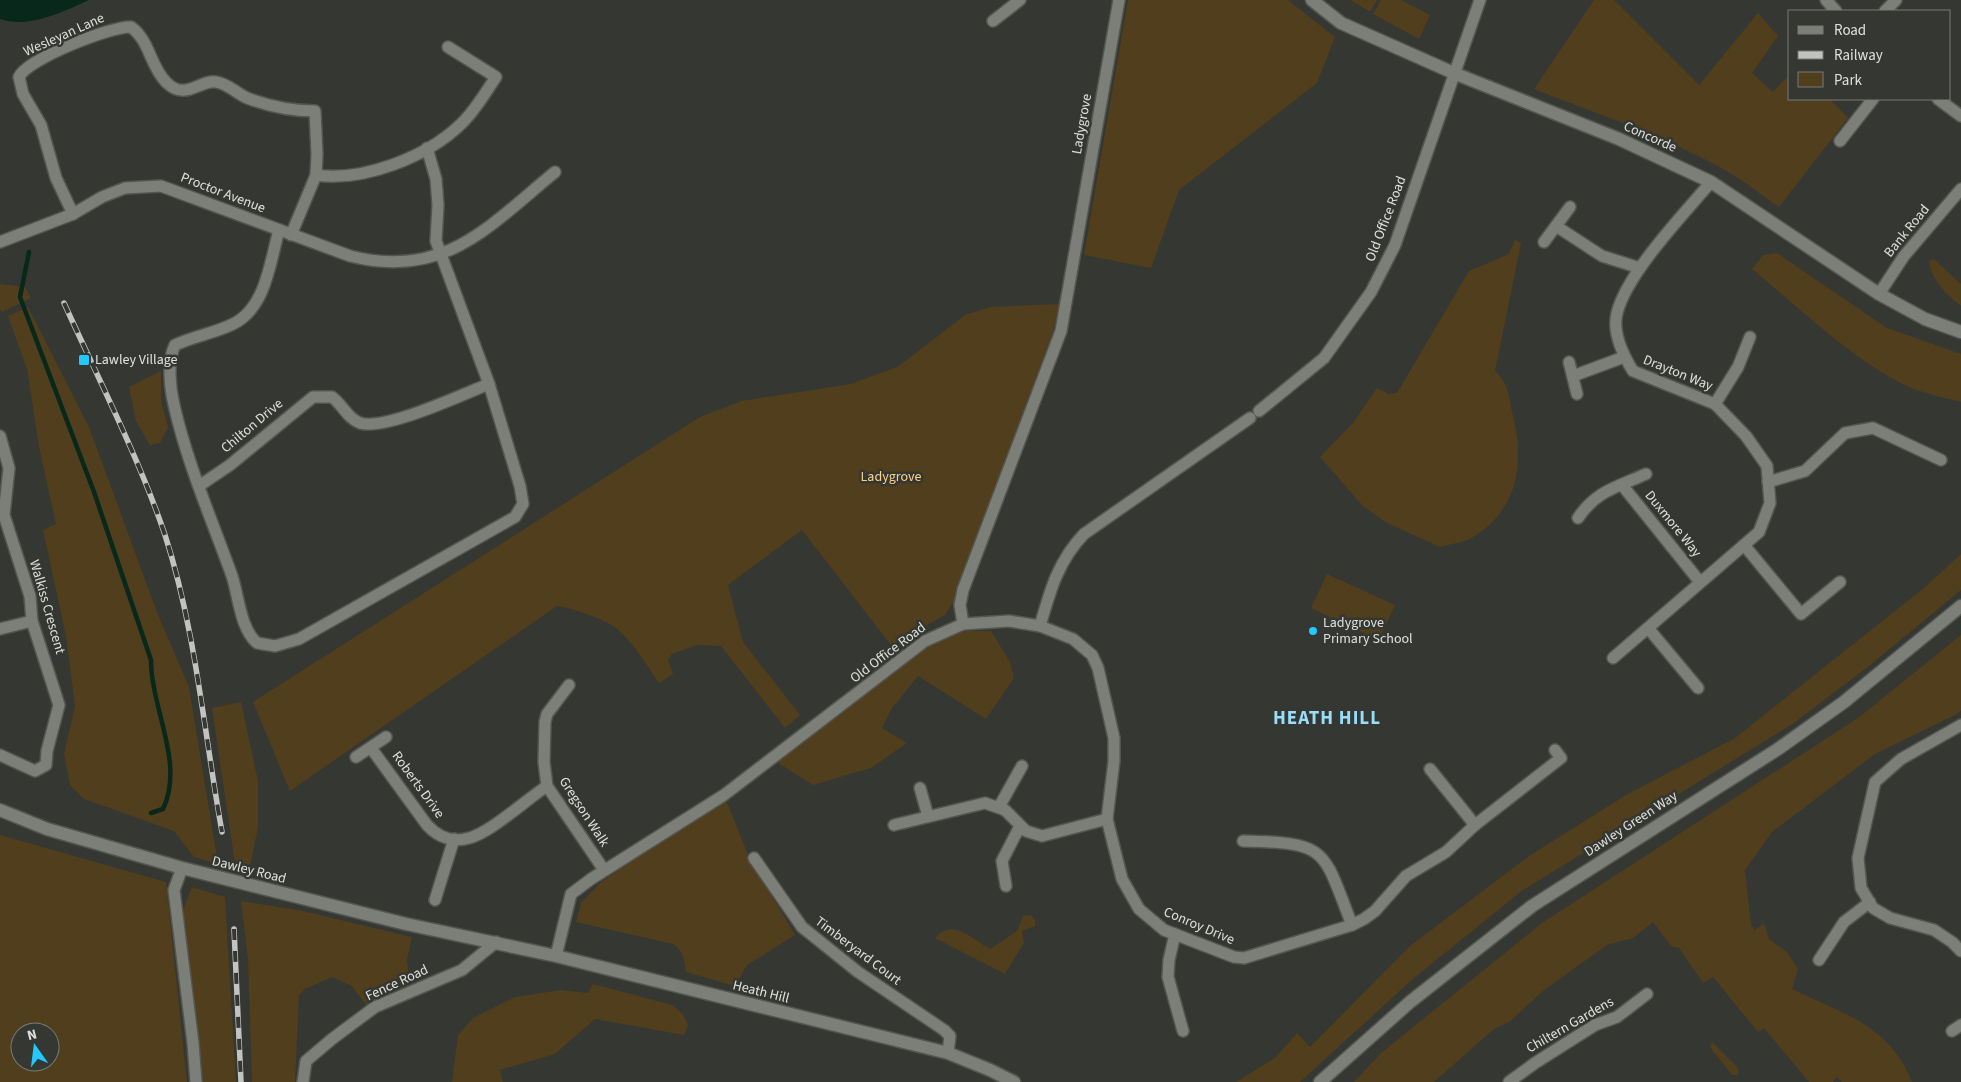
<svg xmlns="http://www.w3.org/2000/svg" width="1961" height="1082" viewBox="0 0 1961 1082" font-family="'Source Sans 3',sans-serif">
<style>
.green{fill:#513e1c;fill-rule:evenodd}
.water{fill:#08281b}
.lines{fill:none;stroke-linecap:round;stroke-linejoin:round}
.stream{stroke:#08281b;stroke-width:4.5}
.minor-casing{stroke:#535551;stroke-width:14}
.tertiary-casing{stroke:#535551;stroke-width:15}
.secondary-casing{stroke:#535551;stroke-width:15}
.minor{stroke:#7c7f78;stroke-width:11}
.tertiary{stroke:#7c7f78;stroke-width:12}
.secondary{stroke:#7c7f78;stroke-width:12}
.rail-casing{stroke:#c3c4c1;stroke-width:5.5}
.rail{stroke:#353732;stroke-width:4;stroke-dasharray:11;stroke-linecap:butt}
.poi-dot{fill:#23c9fe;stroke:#353732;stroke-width:2}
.labels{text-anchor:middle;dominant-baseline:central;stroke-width:5;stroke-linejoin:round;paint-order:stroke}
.street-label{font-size:14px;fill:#dfe0dd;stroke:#353732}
.poi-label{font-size:14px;fill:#dfe0dd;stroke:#353732;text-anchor:start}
.park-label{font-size:14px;fill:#fcd289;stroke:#353732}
.district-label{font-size:19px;font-weight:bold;letter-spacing:1px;fill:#98ddfa;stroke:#353732}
</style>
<rect width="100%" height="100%" fill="#353732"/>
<g class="green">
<path d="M 1128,0 L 1288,0 L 1335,37 L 1317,83 L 1179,190 L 1151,268 L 1084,255 Z"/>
<path d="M 1350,0 L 1377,0 L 1370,12 Z"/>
<path d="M 1381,0 L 1401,0 L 1430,15 L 1419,39 L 1373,14 Z"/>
<path d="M 1594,0 L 1614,0 L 1699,85 L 1758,13 L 1778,36 L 1752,73 L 1773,92 L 1790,74 L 1790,99 L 1830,99 L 1848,118 L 1779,207 C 1765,198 1752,187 1738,178 C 1675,139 1602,116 1534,89 Z"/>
<path d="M 1515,240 L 1521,243 L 1495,371 C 1509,384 1509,397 1513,416 C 1525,463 1518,510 1473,537 C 1464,543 1450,544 1440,547 L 1387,523 L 1363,506 L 1320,457 L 1353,423 L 1377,388 L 1389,394 L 1397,393 L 1469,271 L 1509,254 Z"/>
<path d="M 1777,253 L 1887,328 L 1961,354 L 1961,402 C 1939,396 1915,392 1895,380 C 1843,351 1798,307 1752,269 L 1763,255 Z"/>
<path d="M 1934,259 L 1961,284 L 1961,306 C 1947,295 1931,280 1929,261 Z"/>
<path d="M 0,284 L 25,287 L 31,298 L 2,312 L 0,309 Z"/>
<path d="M 1059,304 L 1053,332 L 954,601 L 945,615 L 891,645 L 802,530 L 728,585 L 743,642 L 800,715 L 785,728 L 721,646 L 697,645 L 672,654 L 668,660 L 673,674 L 659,683 C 646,664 633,642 616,628 C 604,619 572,608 557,606 L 290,791 L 253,702 L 700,417 L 741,401 L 851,384 L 899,366 L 965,315 L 990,307 Z"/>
<path d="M 28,307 L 89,427 L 158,615 L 189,687 L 218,864 L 194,857 L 174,831 L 84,799 L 70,785 L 64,754 L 75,706 L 66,636 L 43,530 L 56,524 L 39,447 L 27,369 L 8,316 Z"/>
<path d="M 161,371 L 161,401 L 168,427 L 160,443 L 150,445 L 136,421 L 129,387 Z"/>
<path d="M 1961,554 L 1961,590 L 1869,666 L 1794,723 L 1523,890 L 1414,978 L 1300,1082 L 1236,1082 L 1275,1058 L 1297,1033 L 1310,1047 L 1410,946 L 1529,856 L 1626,795 L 1735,738 L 1924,588 Z"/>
<path d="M 1327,574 L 1395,605 L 1379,640 L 1311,608 Z"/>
<path d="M 965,631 L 991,631 L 1010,662 L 1014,678 L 986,719 L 918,676 L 892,708 L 882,728 L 907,743 L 871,768 L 813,785 L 775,761 L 897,667 L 930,646 Z"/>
<path d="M 1961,635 L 1961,710 L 1957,714 L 1875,754 L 1772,832 L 1745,870 L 1751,925 L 1755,930 L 1764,923 L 1769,939 L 1787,952 L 1798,969 L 1792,989 C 1842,1013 1891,1026 1912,1082 L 1842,1082 L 1837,1077 L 1833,1082 L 1809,1082 L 1764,1028 L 1758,1032 L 1713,977 L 1703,983 L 1679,948 L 1671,946 L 1653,922 L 1633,938 L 1607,945 L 1543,991 L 1509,1022 L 1494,1029 L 1434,1082 L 1354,1082 L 1381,1053 L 1542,923 L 1858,718 Z"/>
<path d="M 241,702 L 258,781 L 258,827 L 248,877 L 240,872 L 235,864 L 212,708 Z"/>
<path d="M 726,800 L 749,857 L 795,935 L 747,965 L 735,986 L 686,972 C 684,960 684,951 673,944 L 576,922 L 581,903 L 600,883 L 655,845 Z"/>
<path d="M 0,835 L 166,882 L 187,1082 L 0,1082 ZM 20,1032 L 50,1032 L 50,1062 L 20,1062 Z"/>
<path d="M 192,887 L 225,897 L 236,1082 L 202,1082 L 183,910 Z"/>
<path d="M 241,901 L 303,911 L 412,937 L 407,960 L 410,985 L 368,1008 L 352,986 L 332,977 L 305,989 L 299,995 L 295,1082 L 252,1082 L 248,960 Z"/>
<path d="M 1031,915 L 1035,920 L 1035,926 L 1022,931 L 1024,943 L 1005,974 L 935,938 C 953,918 971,938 990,949 L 1017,931 L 1023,916 Z"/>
<path d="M 593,984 L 672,1005 L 683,1014 L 688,1025 L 684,1035 L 595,1019 L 555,1054 L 500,1070 L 503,1082 L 452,1082 L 458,1035 L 473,1018 L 515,997 L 561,990 L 588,993 Z"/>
<path d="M 1712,1042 L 1737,1067 L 1739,1072 L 1737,1075 L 1732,1075 L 1710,1047 Z"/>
</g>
<path class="water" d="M 0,0 L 89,0 C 63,12 28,29 0,19 Z"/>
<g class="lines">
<path class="stream" d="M 29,252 L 20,297 L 94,492 L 151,660 C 151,709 185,763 163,809 L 151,813"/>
<defs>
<g id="minor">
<path d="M 1826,0 L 1836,11"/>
<path d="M 1885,11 L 1896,0"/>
<path d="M 993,21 L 1020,0"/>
<path d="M 1938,99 L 1961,116"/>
<path d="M 1840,141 L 1873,99"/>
<path d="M 316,175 C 363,182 427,157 461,124 C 475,111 485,93 496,77 L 448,47"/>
<path d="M 73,214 L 56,178 L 41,125 L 23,94 L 19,77 C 27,59 111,26 131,27 C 150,41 150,66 166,82 C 185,102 201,79 216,82 C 227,83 236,93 247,98 C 268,106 292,111 315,111 L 317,154 L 316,175 L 291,235"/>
<path d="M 1556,226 L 1602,256 L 1640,268"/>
<path d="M 279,230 C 270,262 266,308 233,324 C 215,333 194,336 175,345 C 167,361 170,388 174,405 C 187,463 212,520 232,576 C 239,597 240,628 257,643 L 275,646 L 299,639 L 515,517 L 523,504 L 520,486 L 489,384 L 436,241 L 438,205 L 436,179 L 427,148"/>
<path d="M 0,242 L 73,214 L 102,197 L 125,188 L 161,186 L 350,256 C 444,280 488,227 555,172"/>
<path d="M 1544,242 L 1570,207"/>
<path d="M 1879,294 L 1904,256 L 1961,189"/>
<path d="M 1569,362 L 1577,394"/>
<path d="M 1573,376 L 1624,357"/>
<path d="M 1715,404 L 1738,367 L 1750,337"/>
<path d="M 1259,411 L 1324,358 L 1371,292 L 1395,245 L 1480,0"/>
<path d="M 0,436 L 9,468 L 4,515 L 30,596 L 32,621 L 59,705 L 47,751 L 46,765 L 35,771 L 0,755"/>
<path d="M 1768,482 L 1805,471 L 1845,433 L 1873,428 L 1941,460"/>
<path d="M 1622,485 L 1700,582"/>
<path d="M 199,486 L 230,465 L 313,397 L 332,397 C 342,404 348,419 360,423 C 385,431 463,394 489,384"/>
<path d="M 1578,518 C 1596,491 1617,487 1646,474"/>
<path d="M 1744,545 L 1801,614 L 1840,582"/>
<path d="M 963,624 L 960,605 L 963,590 L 1061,331 L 1119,0"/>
<path d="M 1040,626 C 1050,591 1058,561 1084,534 L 1250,418"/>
<path d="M 1648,628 L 1698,688"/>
<path d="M 0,629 L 32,621"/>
<path d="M 1613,658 L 1759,532 L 1770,503 L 1767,466 L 1746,436 L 1715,404 L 1633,371 C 1623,355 1612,333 1617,313 C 1627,273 1683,215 1711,182"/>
<path d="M 569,685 L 547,714 L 545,722 L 544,762 L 547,786 L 604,870"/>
<path d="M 1961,725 L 1901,759 L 1875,782 L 1858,858 L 1861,888 L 1873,908 L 1890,918 L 1934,930 L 1952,942 L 1961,951"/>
<path d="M 371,748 L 427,825 C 438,837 453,843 469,838 C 490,833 527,799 547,786"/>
<path d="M 356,757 L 386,737"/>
<path d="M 1430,769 L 1475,825"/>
<path d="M 920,788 L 928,816"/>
<path d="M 999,807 L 1022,766"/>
<path d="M 894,825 L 985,803 L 1005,810 L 1026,831 L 1042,836 L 1107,819"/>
<path d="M 1243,841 C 1329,843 1322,848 1352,925"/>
<path d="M 754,858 L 802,927 L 858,972 L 944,1030 L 950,1036 L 948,1053"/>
<path d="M 182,868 L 174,890 L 193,1043 L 196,1082"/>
<path d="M 1006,886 L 1002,861 L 1020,826"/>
<path d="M 435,900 L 454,839"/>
<path d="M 1175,934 L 1169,960 L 1168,977 L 1183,1031"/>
<path d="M 556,956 L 571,894 L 591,879 L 724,795 L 925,641 L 963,624 L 1009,621 L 1040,626 L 1073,639 L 1092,655 L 1098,668 L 1114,738 L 1114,761 L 1107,819 L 1122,879 L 1139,909 L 1164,930 L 1234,957 L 1244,958 L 1352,925 L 1364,919 L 1375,911 L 1406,876 L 1446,852 L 1475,825 L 1561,758 L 1555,750"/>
<path d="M 1819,960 L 1844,922 L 1870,902"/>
<path d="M 1952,1031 L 1961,1025"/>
<path d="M 303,1082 L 306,1061 L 332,1039 L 375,1007 L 462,970 L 496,942"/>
<path d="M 1509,1082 L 1535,1063 L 1595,1025 L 1617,1017 L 1647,994"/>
</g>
<g id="tertiary">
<path d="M 1312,0 L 1341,23 L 1456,74 L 1619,139 L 1711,182 L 1879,294 L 1925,319 L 1961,332"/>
<path d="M 0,810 L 47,829 L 182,868 L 406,924 L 556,956 L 948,1053 L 990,1070 L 1014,1082"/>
</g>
<path id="secondary" d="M 1320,1082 L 1410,1002 L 1532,906 L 1778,749 L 1844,702 L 1961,606"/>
</defs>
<use href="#minor" class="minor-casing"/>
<use href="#tertiary" class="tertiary-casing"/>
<use href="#secondary" class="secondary-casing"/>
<use href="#minor" class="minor"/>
<use href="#tertiary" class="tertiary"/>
<use href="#secondary" class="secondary"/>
<defs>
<g id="rail">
<path d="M 64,303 C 98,378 139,458 165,535 C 196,631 204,733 222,832"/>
<path d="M 234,929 L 241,1082"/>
</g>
</defs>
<use href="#rail" class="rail-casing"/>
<use href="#rail" class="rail"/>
</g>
<g class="poi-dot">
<rect x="78" y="354" width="12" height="12" rx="2.5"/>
<circle cx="1313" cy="631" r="5"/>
</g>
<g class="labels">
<g class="street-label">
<text transform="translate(64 35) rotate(-24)">Wesleyan Lane</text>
<text transform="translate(1082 124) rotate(-80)">Ladygrove</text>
<text transform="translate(1650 137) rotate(24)">Concorde</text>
<text transform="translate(223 193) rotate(21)">Proctor Avenue</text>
<text transform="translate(1386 219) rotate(-69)">Old Office Road</text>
<text transform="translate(1907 231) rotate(-51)">Bank Road</text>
<text transform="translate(1678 373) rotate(22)">Drayton Way</text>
<text transform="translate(252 426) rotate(-40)">Chilton Drive</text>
<text transform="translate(1673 524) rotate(51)">Duxmore Way</text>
<text transform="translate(47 607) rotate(74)">Walkiss Crescent</text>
<text transform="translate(888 653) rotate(-37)">Old Office Road</text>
<text transform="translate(418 785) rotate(54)">Roberts Drive</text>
<text transform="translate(584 812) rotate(57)">Gregson Walk</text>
<text transform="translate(1631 824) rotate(-33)">Dawley Green Way</text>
<text transform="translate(249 870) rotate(14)">Dawley Road</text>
<text transform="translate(1199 926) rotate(23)">Conroy Drive</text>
<text transform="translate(858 951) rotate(37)">Timberyard Court</text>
<text transform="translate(397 983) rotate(-25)">Fence Road</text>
<text transform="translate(761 992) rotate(14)">Heath Hill</text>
<text transform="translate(1570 1025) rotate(-30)">Chiltern Gardens</text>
</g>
<g class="poi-label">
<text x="95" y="360">Lawley Village</text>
<text x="1323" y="623">Ladygrove<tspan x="1323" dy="16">Primary School</tspan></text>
</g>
<g class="park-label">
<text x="891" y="477">Ladygrove</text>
</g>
<g class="district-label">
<text x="1327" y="718">HEATH HILL</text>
</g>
</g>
<rect x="1788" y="10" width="162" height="90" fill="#353732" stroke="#797b76"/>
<rect x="1798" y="26" width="25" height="8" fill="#7c7f78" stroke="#797b76"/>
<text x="1834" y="35" font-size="15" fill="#dfe0dd">Road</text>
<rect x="1798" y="51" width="25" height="8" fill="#c3c4c1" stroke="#797b76"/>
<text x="1834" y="60" font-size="15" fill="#dfe0dd">Railway</text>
<rect x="1798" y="72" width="25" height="15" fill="#513e1c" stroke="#797b76"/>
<text x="1834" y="85" font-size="15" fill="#dfe0dd">Park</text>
<g transform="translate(35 1047) rotate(346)"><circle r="24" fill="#353732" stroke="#797b76"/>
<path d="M0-4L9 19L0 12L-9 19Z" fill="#23c9fe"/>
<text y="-8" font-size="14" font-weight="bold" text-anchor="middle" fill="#dfe0dd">N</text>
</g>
</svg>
